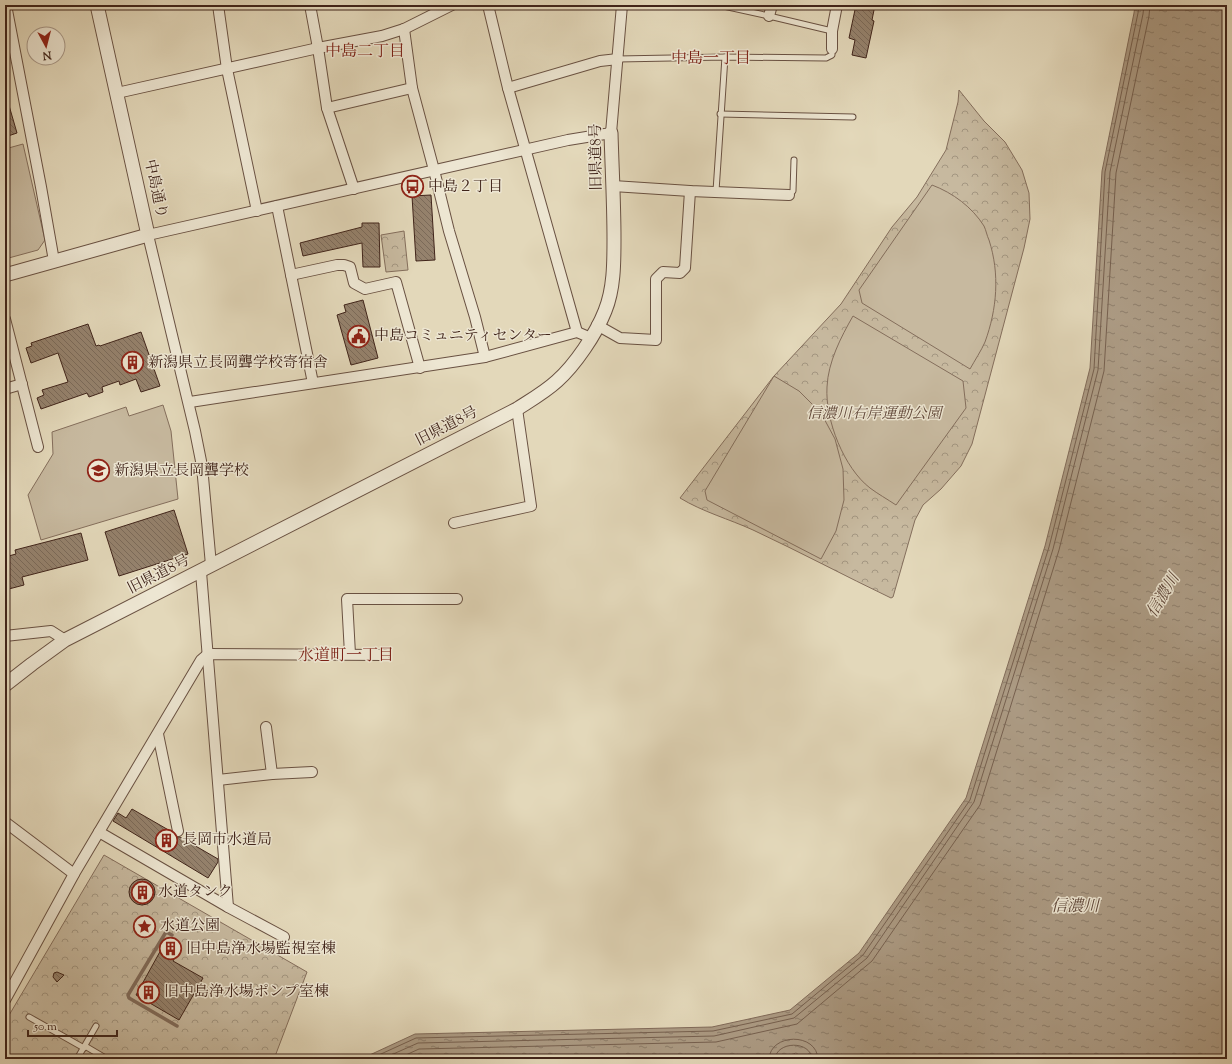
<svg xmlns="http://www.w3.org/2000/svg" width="1232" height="1064" viewBox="0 0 1232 1064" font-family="'Sorts Mill Goudy','Noto Serif JP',serif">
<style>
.park{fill:url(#park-crowns);stroke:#846e5c}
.pitch{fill:#c7b99f;stroke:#846e5c}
.water{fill:url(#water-ripples);stroke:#816b5a}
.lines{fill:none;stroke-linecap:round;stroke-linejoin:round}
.shore{stroke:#76604f;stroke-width:1}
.stream{stroke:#816b5a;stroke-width:3.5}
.building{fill:url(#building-back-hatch);stroke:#40241a}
.service-casing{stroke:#695142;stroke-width:7}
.minor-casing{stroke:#695142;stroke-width:12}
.tertiary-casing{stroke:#695142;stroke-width:15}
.service{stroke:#ede6d2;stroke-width:5}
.minor{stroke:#ede6d2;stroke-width:10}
.tertiary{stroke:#ede6d2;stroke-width:13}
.labels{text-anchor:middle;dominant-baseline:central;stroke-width:3;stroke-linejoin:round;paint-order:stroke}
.street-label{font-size:15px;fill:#40241a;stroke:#ede6d2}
.poi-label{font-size:15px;fill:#40241a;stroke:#ede6d2;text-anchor:start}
.park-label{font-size:15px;font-style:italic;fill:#62493b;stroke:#ede6d2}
.neighbourhood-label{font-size:16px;fill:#7a1f14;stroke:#ede6d2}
.water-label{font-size:16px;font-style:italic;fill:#60483a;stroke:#ede6d2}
</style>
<defs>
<pattern id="park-crowns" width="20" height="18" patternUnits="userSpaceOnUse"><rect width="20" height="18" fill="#c7b99f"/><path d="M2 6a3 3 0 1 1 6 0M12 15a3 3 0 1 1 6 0" fill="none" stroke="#a39681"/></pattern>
<pattern id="water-ripples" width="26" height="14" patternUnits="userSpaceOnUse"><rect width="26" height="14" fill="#ac9b84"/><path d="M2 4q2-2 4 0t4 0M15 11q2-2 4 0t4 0" fill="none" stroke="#8d7e6b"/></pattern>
<pattern id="building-back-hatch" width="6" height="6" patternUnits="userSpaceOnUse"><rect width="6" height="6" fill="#95826d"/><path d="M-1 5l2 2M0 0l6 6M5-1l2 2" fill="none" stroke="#7b6a59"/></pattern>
</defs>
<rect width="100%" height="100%" fill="#e3d8ba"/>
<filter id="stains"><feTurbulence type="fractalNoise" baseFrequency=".005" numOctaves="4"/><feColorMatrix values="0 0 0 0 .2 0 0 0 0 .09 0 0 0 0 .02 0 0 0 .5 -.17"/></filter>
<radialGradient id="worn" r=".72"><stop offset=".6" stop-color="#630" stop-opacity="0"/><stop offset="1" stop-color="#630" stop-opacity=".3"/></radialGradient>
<g class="park">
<path d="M 959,90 L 984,121 L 1005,142 L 1022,170 L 1029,193 L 1030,219 L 1024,248 L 972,444 L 961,466 L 941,489 L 923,505 L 915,520 L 893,597 L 891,598 C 845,576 800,552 753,530 C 729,519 703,512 680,498 L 774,376 L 841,304 L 892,227 L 917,197 L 946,150 L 958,102 Z"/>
<path d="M 404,231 L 408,270 L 386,272 L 381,235 Z"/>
<path d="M 104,855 L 307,972 L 274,1059 L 5,1059 L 5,1022 Z"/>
</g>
<g class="pitch">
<path d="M 23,144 L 45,240 L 38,250 L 5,259 L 5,149 Z"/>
<path d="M 932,185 C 953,193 972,207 984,226 C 986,230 987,236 989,240 C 1000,274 997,309 985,342 C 981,351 975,360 970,369 L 862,303 L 859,290 Z"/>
<path d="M 853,316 L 963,381 L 966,408 L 896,505 C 887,499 878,494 870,488 C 844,468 825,420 827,387 C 828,362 841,337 853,316 Z"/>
<path d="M 774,376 L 799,391 L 821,413 L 835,439 L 843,469 L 844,500 L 836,531 L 821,559 L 707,500 L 705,491 Z"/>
<path d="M 163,405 L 171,431 L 178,499 L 41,540 L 28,495 L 53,454 L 52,432 L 126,407 L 129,416 Z"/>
</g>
<path class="water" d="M 1135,5 L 1227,5 L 1227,1059 L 806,1059 L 796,1053 L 778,1059 L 361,1059 L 415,1034 L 712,1027 L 790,1010 L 859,953 L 966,798 L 1045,546 L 1090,368 L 1102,171 L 1134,13 Z"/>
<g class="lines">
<g class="shore">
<path d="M 370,1059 L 416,1038 L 713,1031 L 792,1014 L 863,955 L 970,800 L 1049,547 L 1094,369 L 1105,172 L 1138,13 L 1139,5"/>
<path d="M 382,1059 L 418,1043 L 714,1036 L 794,1018 L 867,958 L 974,802 L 1053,549 L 1098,370 L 1110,172 L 1143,14 L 1144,5"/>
<path d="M 397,1059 L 419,1049 L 716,1042 L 797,1024 L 872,961 L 980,805 L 1059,550 L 1104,371 L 1116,173 L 1149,16 L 1150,5"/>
<path d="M 769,1059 C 770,1033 817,1032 818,1059"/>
<path d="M 775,1059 C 776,1041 811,1040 812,1059"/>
</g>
<path class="stream" d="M 172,935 L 166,932 L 128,995 L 129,998 L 177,1026"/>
</g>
<g class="building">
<path d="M 856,5 L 875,5 L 872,20 L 874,21 L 866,58 L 852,55 L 855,40 L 849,38 Z"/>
<path d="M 5,102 L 8,102 L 17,133 L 5,137 Z"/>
<path d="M 431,195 L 435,260 L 416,261 L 412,196 Z"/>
<path d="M 362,223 L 379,223 L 380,267 L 363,267 L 362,243 L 303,256 L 300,243 L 362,227 Z"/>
<path d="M 363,300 L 378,358 L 351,365 L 337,315 L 346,312 L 344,305 Z"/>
<path d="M 88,324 L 96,346 L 99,345 L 100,346 L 141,332 L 160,386 L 141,392 L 136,379 L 120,385 L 119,381 L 102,387 L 103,392 L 89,397 L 87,393 L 41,409 L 37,398 L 44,395 L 42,390 L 68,382 L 58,353 L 31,363 L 26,348 L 32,346 L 31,343 Z"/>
<path d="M 174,510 L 188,554 L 119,576 L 105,532 Z"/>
<path d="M 81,533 L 88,560 L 22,577 L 24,585 L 5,590 L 5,557 L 16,554 L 15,550 Z"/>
<path d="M 132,809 L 172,832 L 176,837 L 180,837 L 218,859 L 218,862 L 208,878 L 113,821 L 118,813 L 126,818 Z"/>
<circle cx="142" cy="892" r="13"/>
<path d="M 167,939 L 181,947 L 173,961 L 203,978 L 179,1020 L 136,995 Z"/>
<path d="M 57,972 L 64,975 L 57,982 L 53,977 L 54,973 Z"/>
</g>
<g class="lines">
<defs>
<g id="service">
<path d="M 719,5 L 769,16 L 832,31"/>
<path d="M 618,59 L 725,57 L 826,58 L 832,55 L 832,49"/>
<path d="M 720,114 L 853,117"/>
<path d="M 716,191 L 725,57"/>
<path d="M 789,195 L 793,191 L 794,160"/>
<path d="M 29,1017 L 84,1048"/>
<path d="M 85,1046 L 107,1059"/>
<path d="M 77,1059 L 96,1026"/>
</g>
<g id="minor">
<path d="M 6,5 L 41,187 L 54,261"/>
<path d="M 218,5 L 227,69 L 257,211"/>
<path d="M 310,5 L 318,48 L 327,108 L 354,189"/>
<path d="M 488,5 L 508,88 L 577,332"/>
<path d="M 769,16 L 772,5"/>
<path d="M 404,29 L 412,88 L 434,170 L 449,231 L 475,317 L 485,357"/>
<path d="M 832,49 L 832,31 L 837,5"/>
<path d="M 508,88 L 600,61 L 618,59"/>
<path d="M 117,93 L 318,48 L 382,36 L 404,29 L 452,5"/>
<path d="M 327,108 L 412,88"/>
<path d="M 613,186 L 690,191 L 789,195"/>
<path d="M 277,206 L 313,383"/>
<path d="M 291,275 L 337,265 L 344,265 L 350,267 L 354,283 L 365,289 L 396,282 L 420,368"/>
<path d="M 5,319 L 38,447"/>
<path d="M 597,325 L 620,338 L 656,340 L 656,279 L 663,272 L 680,273 L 685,268 L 690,191"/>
<path d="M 5,389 L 22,384"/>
<path d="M 190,402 L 485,357 L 577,332 L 591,338"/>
<path d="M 454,523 L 531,506 L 517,409"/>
<path d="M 211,565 L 202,466 L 195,431 L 148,235 L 568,140 L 611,133 L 622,5"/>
<path d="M 201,572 L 228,907"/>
<path d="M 5,636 L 51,631 L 65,640"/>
<path d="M 350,654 L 347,599 L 457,599"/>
<path d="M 266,727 L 272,774"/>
<path d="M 158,734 L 178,831"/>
<path d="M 218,780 L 272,774 L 312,772"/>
<path d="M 5,822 L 74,874"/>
<path d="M 99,832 L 228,907 L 284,937"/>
<path d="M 5,1000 L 74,874 L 201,660 L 208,654 L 384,655"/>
</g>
<g id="tertiary">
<path d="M 5,275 L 148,235 L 97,5"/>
<path d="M 5,685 L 32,664 L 65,640 L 517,409 C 531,400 545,392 557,381 C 575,365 596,334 605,311 C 614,289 614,263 614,239 C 614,204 612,168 611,133"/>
</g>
</defs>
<use href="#service" class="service-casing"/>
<use href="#minor" class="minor-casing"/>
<use href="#tertiary" class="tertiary-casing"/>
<use href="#service" class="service"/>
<use href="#minor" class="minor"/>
<use href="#tertiary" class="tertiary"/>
</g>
<defs>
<symbol id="bus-ring" viewBox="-11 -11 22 22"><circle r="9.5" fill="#ede6d2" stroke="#8f2418" stroke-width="1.5"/><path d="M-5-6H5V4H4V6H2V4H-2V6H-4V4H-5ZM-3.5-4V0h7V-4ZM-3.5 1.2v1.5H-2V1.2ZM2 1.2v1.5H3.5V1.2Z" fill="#8f2418"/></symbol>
<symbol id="civic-ring" viewBox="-11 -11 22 22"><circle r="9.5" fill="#ede6d2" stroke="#8f2418" stroke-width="1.5"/><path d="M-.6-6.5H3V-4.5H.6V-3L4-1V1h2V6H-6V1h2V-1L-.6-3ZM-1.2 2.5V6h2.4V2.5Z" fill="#8f2418"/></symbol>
<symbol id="building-ring" viewBox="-11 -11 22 22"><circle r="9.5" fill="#ede6d2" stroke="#8f2418" stroke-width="1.5"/><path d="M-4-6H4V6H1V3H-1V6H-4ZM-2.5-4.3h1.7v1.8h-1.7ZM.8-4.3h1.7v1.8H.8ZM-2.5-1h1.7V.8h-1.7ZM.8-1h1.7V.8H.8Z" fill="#8f2418"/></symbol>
<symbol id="school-ring" viewBox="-11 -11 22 22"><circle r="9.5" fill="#ede6d2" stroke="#8f2418" stroke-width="1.5"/><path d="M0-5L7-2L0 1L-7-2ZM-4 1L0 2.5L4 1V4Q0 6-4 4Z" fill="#8f2418"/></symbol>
<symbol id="sight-ring" viewBox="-11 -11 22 22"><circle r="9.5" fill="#ede6d2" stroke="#8f2418" stroke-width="1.5"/><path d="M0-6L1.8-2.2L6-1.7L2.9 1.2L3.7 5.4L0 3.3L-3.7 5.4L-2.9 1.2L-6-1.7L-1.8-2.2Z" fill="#8f2418"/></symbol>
</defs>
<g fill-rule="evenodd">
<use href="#bus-ring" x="400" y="174" width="25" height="25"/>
<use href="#civic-ring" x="346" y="324" width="25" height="25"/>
<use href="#building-ring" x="120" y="350" width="25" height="25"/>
<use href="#school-ring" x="86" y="458" width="25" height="25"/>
<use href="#building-ring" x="154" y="828" width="25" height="25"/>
<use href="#building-ring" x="130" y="880" width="25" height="25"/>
<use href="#sight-ring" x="132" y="914" width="25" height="25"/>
<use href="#building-ring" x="158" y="936" width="25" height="25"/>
<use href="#building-ring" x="136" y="980" width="25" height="25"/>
</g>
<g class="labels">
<g class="street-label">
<text transform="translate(597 157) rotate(-91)">旧県道8号</text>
<text transform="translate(155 189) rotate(78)">中島通り</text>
<text transform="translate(447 427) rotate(-27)">旧県道8号</text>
<text transform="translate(159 575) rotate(-27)">旧県道8号</text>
</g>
<g class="poi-label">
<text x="428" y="187">中島２丁目</text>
<text x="374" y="336">中島コミュニティセンター</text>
<text x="148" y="363">新潟県立長岡聾学校寄宿舎</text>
<text x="114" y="471">新潟県立長岡聾学校</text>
<text x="182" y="840">長岡市水道局</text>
<text x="158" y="892">水道タンク</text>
<text x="160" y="926">水道公園</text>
<text x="186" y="949">旧中島浄水場監視室棟</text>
<text x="164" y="992">旧中島浄水場ポンプ室棟</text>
</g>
<g class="park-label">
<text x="874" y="414">信濃川右岸運動公園</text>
</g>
<g class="neighbourhood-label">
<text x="365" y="52">中島二丁目</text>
<text x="711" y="59">中島一丁目</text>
<text x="346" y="656">水道町一丁目</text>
</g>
<g class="water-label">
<text transform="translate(1164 596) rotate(-59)">信濃川</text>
<text x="1075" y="907">信濃川</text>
</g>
</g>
<rect width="1232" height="1064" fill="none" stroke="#e3d8ba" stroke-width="20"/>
<rect x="6" y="6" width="1220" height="1052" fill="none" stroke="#40241a" stroke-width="2"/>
<rect x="10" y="10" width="1212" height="1044" fill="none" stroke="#40241a"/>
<g transform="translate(46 46) rotate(173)"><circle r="19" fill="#ede6d2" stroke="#a89888"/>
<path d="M0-3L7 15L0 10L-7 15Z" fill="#8f2418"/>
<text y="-6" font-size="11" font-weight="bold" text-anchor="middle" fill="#40241a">N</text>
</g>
<path d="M28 1030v6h89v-6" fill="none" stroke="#40241a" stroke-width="2"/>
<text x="34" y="1030" font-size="12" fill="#40241a" stroke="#ede6d2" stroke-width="3" paint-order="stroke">50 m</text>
<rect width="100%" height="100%" filter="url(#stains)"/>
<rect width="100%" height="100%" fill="url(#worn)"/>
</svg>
